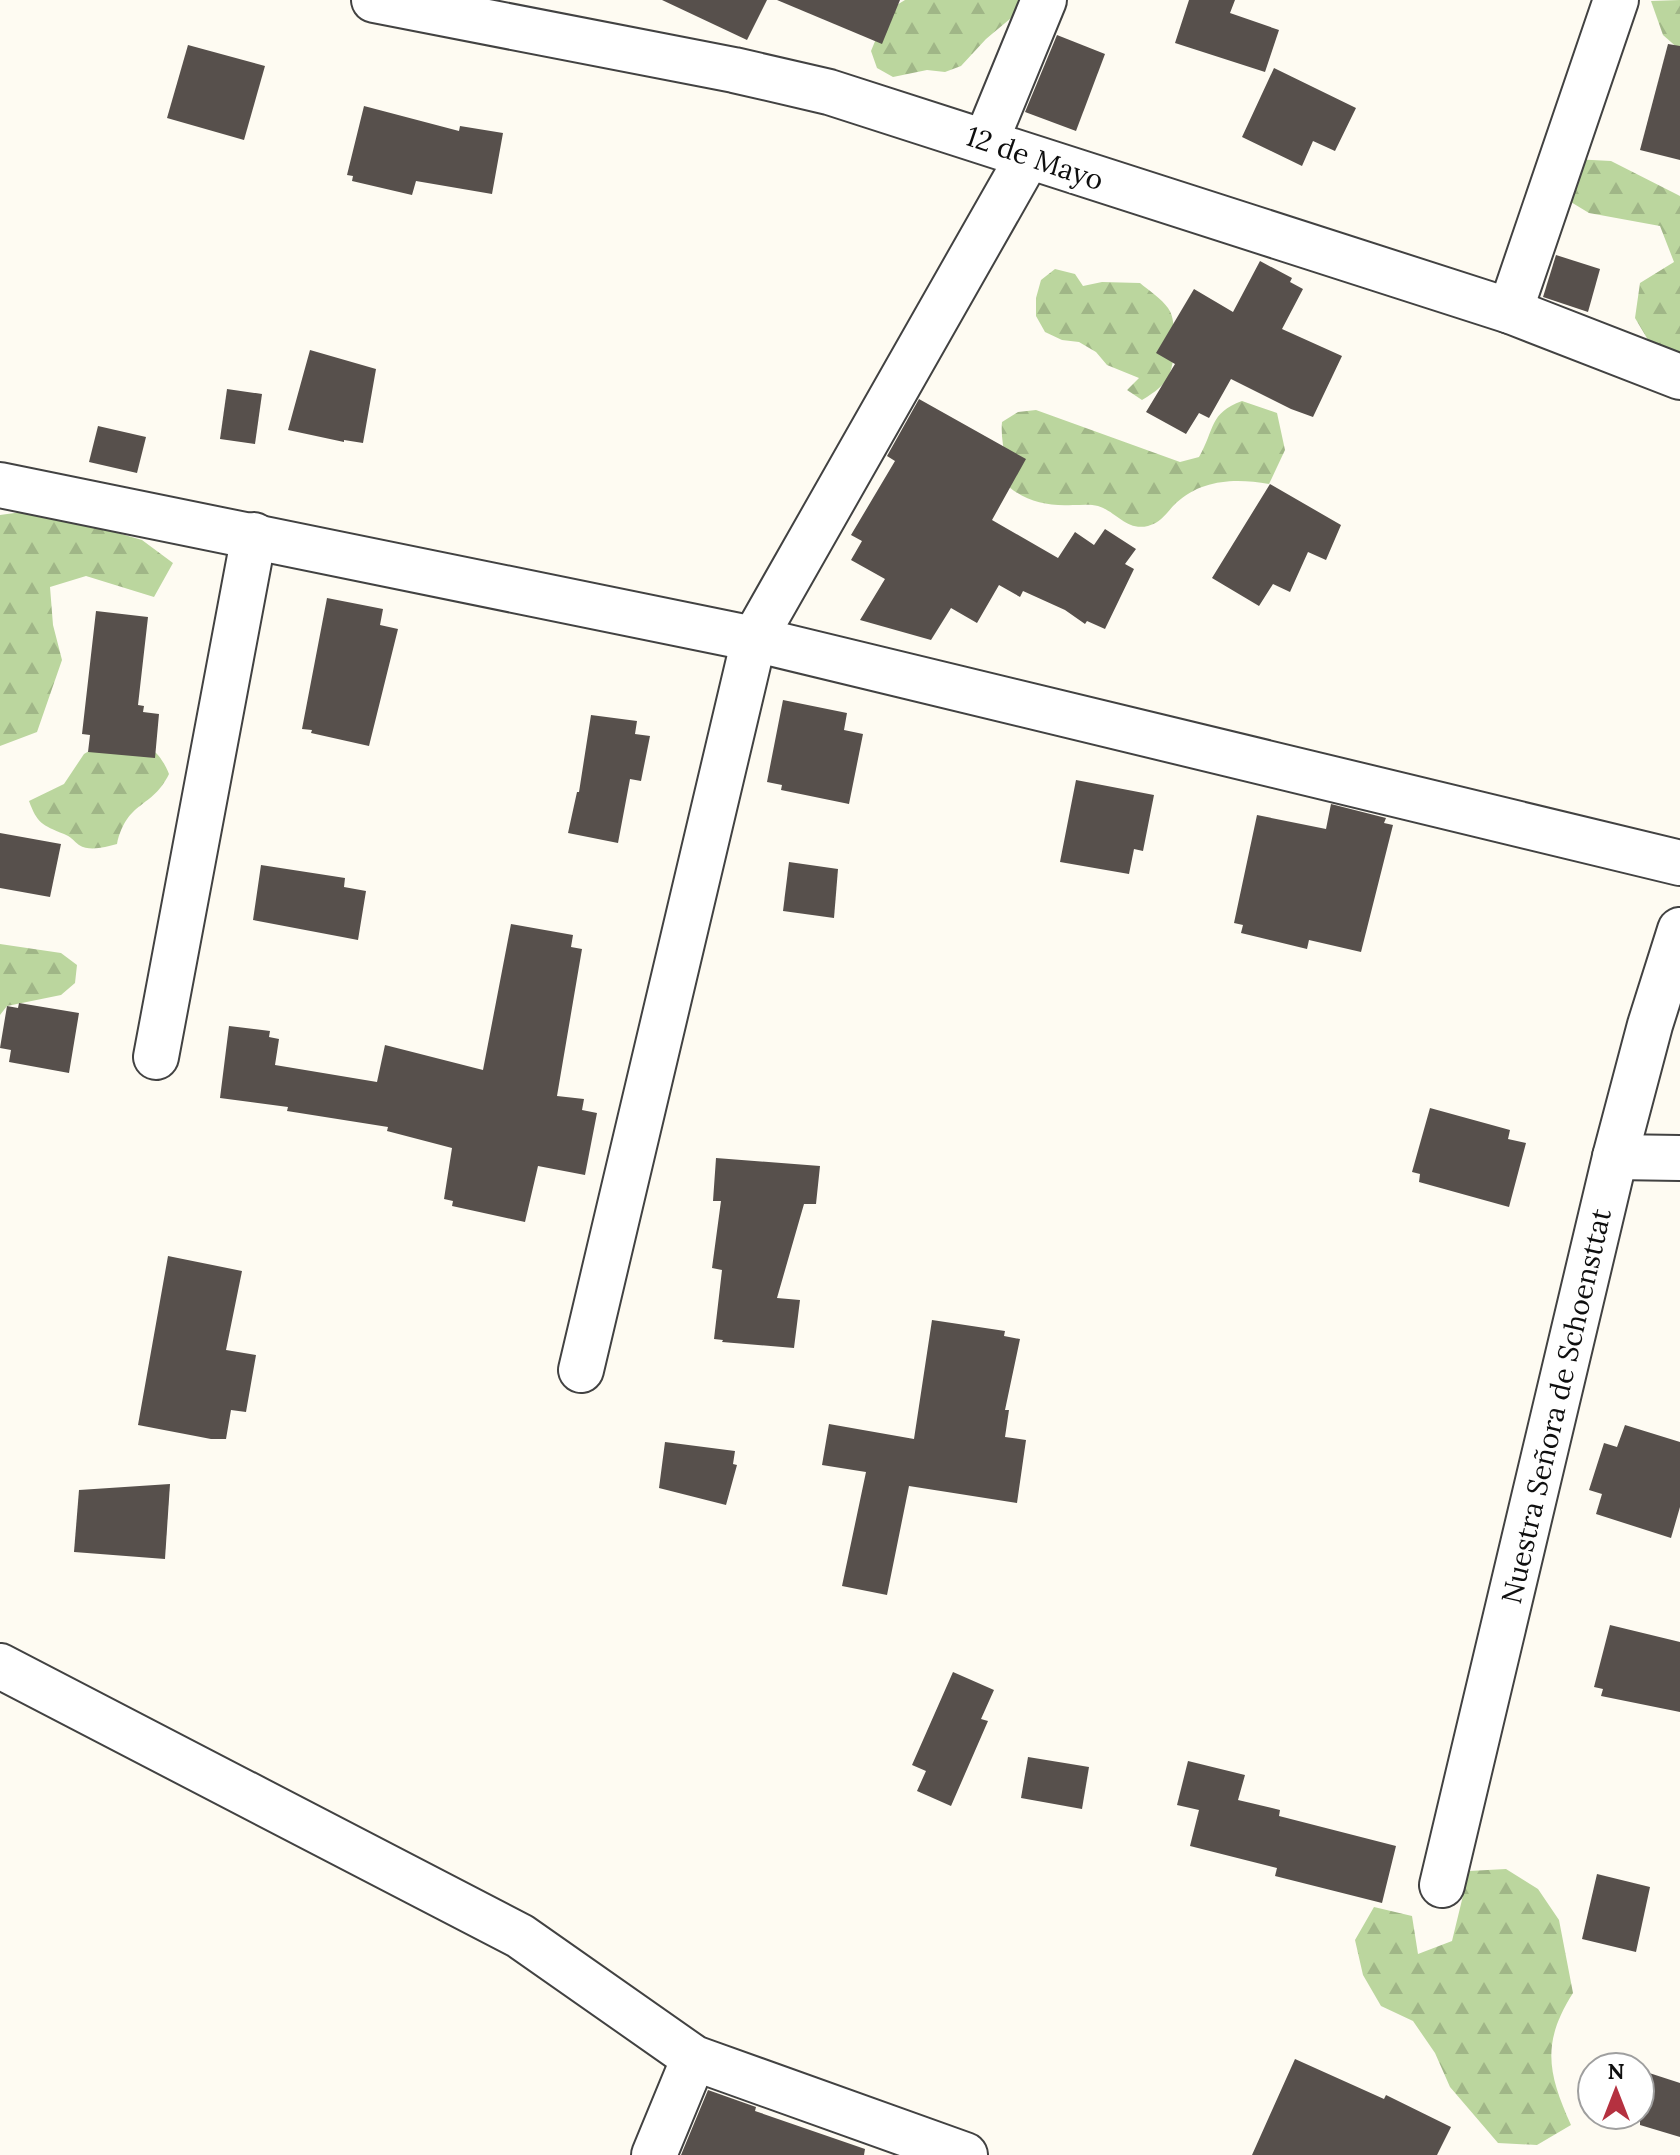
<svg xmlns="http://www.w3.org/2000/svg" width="1680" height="2155" viewBox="0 0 1680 2155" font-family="Lora,serif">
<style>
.forest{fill:url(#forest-firs)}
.building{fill:#57504c}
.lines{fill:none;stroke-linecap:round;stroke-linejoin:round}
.minor-casing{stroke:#424242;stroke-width:48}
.minor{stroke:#fff;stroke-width:44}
.labels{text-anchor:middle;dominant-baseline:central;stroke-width:8;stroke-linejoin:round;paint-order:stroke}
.street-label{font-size:28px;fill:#0f0f0f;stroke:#fff}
</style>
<defs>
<pattern id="forest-firs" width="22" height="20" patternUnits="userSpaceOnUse" patternTransform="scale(2)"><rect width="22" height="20" fill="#bbd69e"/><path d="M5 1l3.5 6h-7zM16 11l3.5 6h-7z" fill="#a0b687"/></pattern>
</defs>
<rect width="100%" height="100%" fill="#fefbf2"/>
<g class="forest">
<path d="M 905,0 L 1021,0 L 1017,13 L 986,39 L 961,66 L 945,72 L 927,70 L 893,77 L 877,68 L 871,51 L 878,34 L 882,14 Z"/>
<path d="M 1680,0 L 1680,50 L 1663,35 L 1651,1 Z"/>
<path d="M 1573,159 L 1611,161 L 1680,196 L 1680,359 L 1654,350 L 1635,318 L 1640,283 L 1674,262 L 1660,226 L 1589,213 L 1561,196 Z"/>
<path d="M 1055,269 L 1075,274 L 1083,286 L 1102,282 L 1140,283 C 1148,290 1162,299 1168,308 C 1174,316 1174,329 1174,338 C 1174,372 1171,383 1142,400 L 1127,390 L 1139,378 L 1107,365 L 1096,352 L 1079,342 L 1062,340 L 1045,332 L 1036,316 L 1036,298 L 1041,280 Z"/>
<path d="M 1242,401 L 1277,413 L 1285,450 L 1269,484 C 1236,478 1202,479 1176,503 C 1166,513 1162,522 1148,526 C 1126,531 1117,512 1098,506 C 1091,504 1081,505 1073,505 C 1048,506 1029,503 1009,487 C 1009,463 1000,446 1002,422 L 1018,412 L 1036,410 L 1180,462 L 1199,457 C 1215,429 1209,413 1242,401 Z"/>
<path d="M 29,511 L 69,512 L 104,529 L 142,540 L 173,563 L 154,597 L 86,576 L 50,587 L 53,625 L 62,660 L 37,732 L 0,746 L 0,515 Z"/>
<path d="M 101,744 C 136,745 154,737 169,774 C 152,809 127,800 117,844 C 105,847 90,852 79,845 C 74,841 70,836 64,834 C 42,825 37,823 29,801 L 64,784 L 84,754 Z"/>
<path d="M 0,944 L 61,953 L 77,965 L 75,983 L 61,995 L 7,1006 L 0,1015 Z"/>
<path d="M 1506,1869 L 1538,1889 L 1559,1920 L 1573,1993 C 1541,2043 1548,2074 1571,2125 L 1537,2145 L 1498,2143 L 1450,2087 L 1435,2053 L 1413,2021 L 1381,2006 L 1363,1975 L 1355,1940 L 1374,1907 L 1412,1916 L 1418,1954 L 1452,1941 L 1469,1871 Z"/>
</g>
<g class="building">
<path d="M 662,0 L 767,0 L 747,40 Z"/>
<path d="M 777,0 L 900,0 L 882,44 Z"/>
<path d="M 1189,0 L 1235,0 L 1230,13 L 1279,30 L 1265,72 L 1175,43 Z"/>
<path d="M 1057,35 L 1105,54 L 1076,131 L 1025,112 Z"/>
<path d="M 1668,44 L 1680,46 L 1680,160 L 1640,150 Z"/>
<path d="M 188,45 L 265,66 L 244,140 L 167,118 Z"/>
<path d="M 1274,68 L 1356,108 L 1335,151 L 1313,141 L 1302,166 L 1242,137 Z"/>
<path d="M 364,106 L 459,131 L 460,126 L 503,133 L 492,194 L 416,181 L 412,195 L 352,181 L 353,176 L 347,175 Z"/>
<path d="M 1556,255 L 1600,269 L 1588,312 L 1543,297 Z"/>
<path d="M 1260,261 L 1292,278 L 1290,282 L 1303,289 L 1282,329 L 1342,356 L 1313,417 L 1291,409 L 1231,379 L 1209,418 L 1199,413 L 1186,434 L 1146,412 L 1175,364 L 1156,353 L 1194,289 L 1233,312 Z"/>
<path d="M 310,350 L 376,369 L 363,443 L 344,440 L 344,442 L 288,430 Z"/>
<path d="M 227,389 L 262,394 L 255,444 L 220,439 Z"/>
<path d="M 919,399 L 1026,459 L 992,520 L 1058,558 L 1075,532 L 1094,545 L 1105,529 L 1136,549 L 1125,564 L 1134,569 L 1105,629 L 1087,621 L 1085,624 L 1065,610 L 1023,591 L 1020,597 L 999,585 L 977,623 L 951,608 L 931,640 L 860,620 L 885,579 L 851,560 L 862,541 L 851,535 L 895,461 L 887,456 Z"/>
<path d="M 98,426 L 146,437 L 137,473 L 89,462 Z"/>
<path d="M 1270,484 L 1341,525 L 1326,560 L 1308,552 L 1290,592 L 1273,584 L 1259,606 L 1212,578 Z"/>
<path d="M 327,598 L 383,609 L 380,625 L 398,629 L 369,746 L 311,733 L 312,730 L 302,729 Z"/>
<path d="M 96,611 L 148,617 L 138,705 L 144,706 L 143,712 L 159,714 L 155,758 L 88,752 L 90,735 L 82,734 Z"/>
<path d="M 783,700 L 847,713 L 844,730 L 863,734 L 849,804 L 781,790 L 782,785 L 767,782 Z"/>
<path d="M 591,715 L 637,721 L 635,734 L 650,736 L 641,781 L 630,779 L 618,843 L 568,833 L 577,792 L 579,792 Z"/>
<path d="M 1076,780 L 1154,795 L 1143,851 L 1134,849 L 1129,874 L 1060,862 Z"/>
<path d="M 1331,804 L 1386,818 L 1384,823 L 1393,825 L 1361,952 L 1309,940 L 1307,949 L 1241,933 L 1243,925 L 1234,923 L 1257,815 L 1326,829 Z"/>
<path d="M 0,833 L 61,844 L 50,897 L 0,888 Z"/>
<path d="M 789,862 L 838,869 L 834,918 L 783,911 Z"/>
<path d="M 261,865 L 345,878 L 344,887 L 366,891 L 358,940 L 253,920 Z"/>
<path d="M 511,924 L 573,935 L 571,947 L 582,949 L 557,1096 L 584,1099 L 582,1110 L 597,1113 L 585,1175 L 538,1166 L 525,1222 L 452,1206 L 453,1201 L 444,1199 L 452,1148 L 387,1131 L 388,1127 L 287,1111 L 288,1107 L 220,1098 L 229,1026 L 270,1031 L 269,1037 L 279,1039 L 275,1065 L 377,1082 L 385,1045 L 483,1070 Z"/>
<path d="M 19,1003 L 79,1013 L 69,1073 L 9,1062 L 11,1050 L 0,1048 L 7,1006 L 18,1008 Z"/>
<path d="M 1430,1108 L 1510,1130 L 1508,1139 L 1526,1143 L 1509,1207 L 1419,1182 L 1420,1174 L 1412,1172 Z"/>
<path d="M 716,1158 L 820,1166 L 816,1204 L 804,1204 L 777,1298 L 800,1300 L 794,1348 L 722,1342 L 723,1340 L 714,1339 L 722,1270 L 712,1268 L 721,1201 L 713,1201 Z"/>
<path d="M 168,1256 L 242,1271 L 226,1350 L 256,1355 L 246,1412 L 231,1410 L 226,1439 L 211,1439 L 138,1425 Z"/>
<path d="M 932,1320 L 1005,1331 L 1004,1336 L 1020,1339 L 1005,1410 L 1009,1410 L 1005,1437 L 1026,1440 L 1017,1503 L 909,1486 L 887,1595 L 842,1586 L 866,1472 L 822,1465 L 829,1424 L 914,1439 Z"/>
<path d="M 1625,1425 L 1680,1442 L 1680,1507 L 1671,1538 L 1596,1514 L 1602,1494 L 1589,1490 L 1604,1443 L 1617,1447 Z"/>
<path d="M 665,1442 L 735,1451 L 733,1464 L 737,1465 L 726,1505 L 659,1488 Z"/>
<path d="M 170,1484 L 165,1559 L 74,1552 L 79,1490 Z"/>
<path d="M 1610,1625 L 1680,1642 L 1680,1712 L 1601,1696 L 1603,1689 L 1594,1687 Z"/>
<path d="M 953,1672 L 994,1690 L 981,1719 L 988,1721 L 951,1806 L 917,1791 L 926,1771 L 912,1765 Z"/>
<path d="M 1028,1757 L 1089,1767 L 1082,1809 L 1021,1798 Z"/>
<path d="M 1188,1761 L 1245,1775 L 1238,1800 L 1280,1810 L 1279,1816 L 1396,1846 L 1382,1903 L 1275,1876 L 1277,1868 L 1190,1846 L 1199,1810 L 1177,1805 Z"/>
<path d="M 1597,1874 L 1650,1887 L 1636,1952 L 1582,1939 Z"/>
<path d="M 1295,2059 L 1384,2099 L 1386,2095 L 1451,2127 L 1437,2155 L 1252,2155 Z"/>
<path d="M 1640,2070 L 1680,2083 L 1680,2137 L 1640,2125 Z"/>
<path d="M 708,2090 L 756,2107 L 755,2111 L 865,2149 L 864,2155 L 681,2155 Z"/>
</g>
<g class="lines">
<defs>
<g id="minor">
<path d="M 374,0 L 734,70 L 829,92 L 1510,311 L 1680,377"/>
<path d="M 986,141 L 1044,0"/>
<path d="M 1510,311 L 1616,0"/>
<path d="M 0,485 L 754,639 L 1680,863"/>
<path d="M 156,1057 L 254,535"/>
<path d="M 1615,1157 L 1680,1158"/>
<path d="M 581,1370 L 754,639 L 1028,157"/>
<path d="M 0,1666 L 520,1936 L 694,2058 L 965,2155"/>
<path d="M 1442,1885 L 1615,1157 L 1650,1025 L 1680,930"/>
<path d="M 654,2155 L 694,2058"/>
</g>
</defs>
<use href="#minor" class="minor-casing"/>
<use href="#minor" class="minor"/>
</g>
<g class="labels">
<g class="street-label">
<text transform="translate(1035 158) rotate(19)">12 de Mayo</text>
<text transform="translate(1556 1406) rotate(-77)">Nuestra Señora de Schoensttat</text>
</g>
</g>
<g transform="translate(1616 2091)"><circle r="38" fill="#ffffff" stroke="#9f9f9f" stroke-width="2"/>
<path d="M0-6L14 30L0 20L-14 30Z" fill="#b53140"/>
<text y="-12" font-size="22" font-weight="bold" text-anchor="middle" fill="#0f0f0f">N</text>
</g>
</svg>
